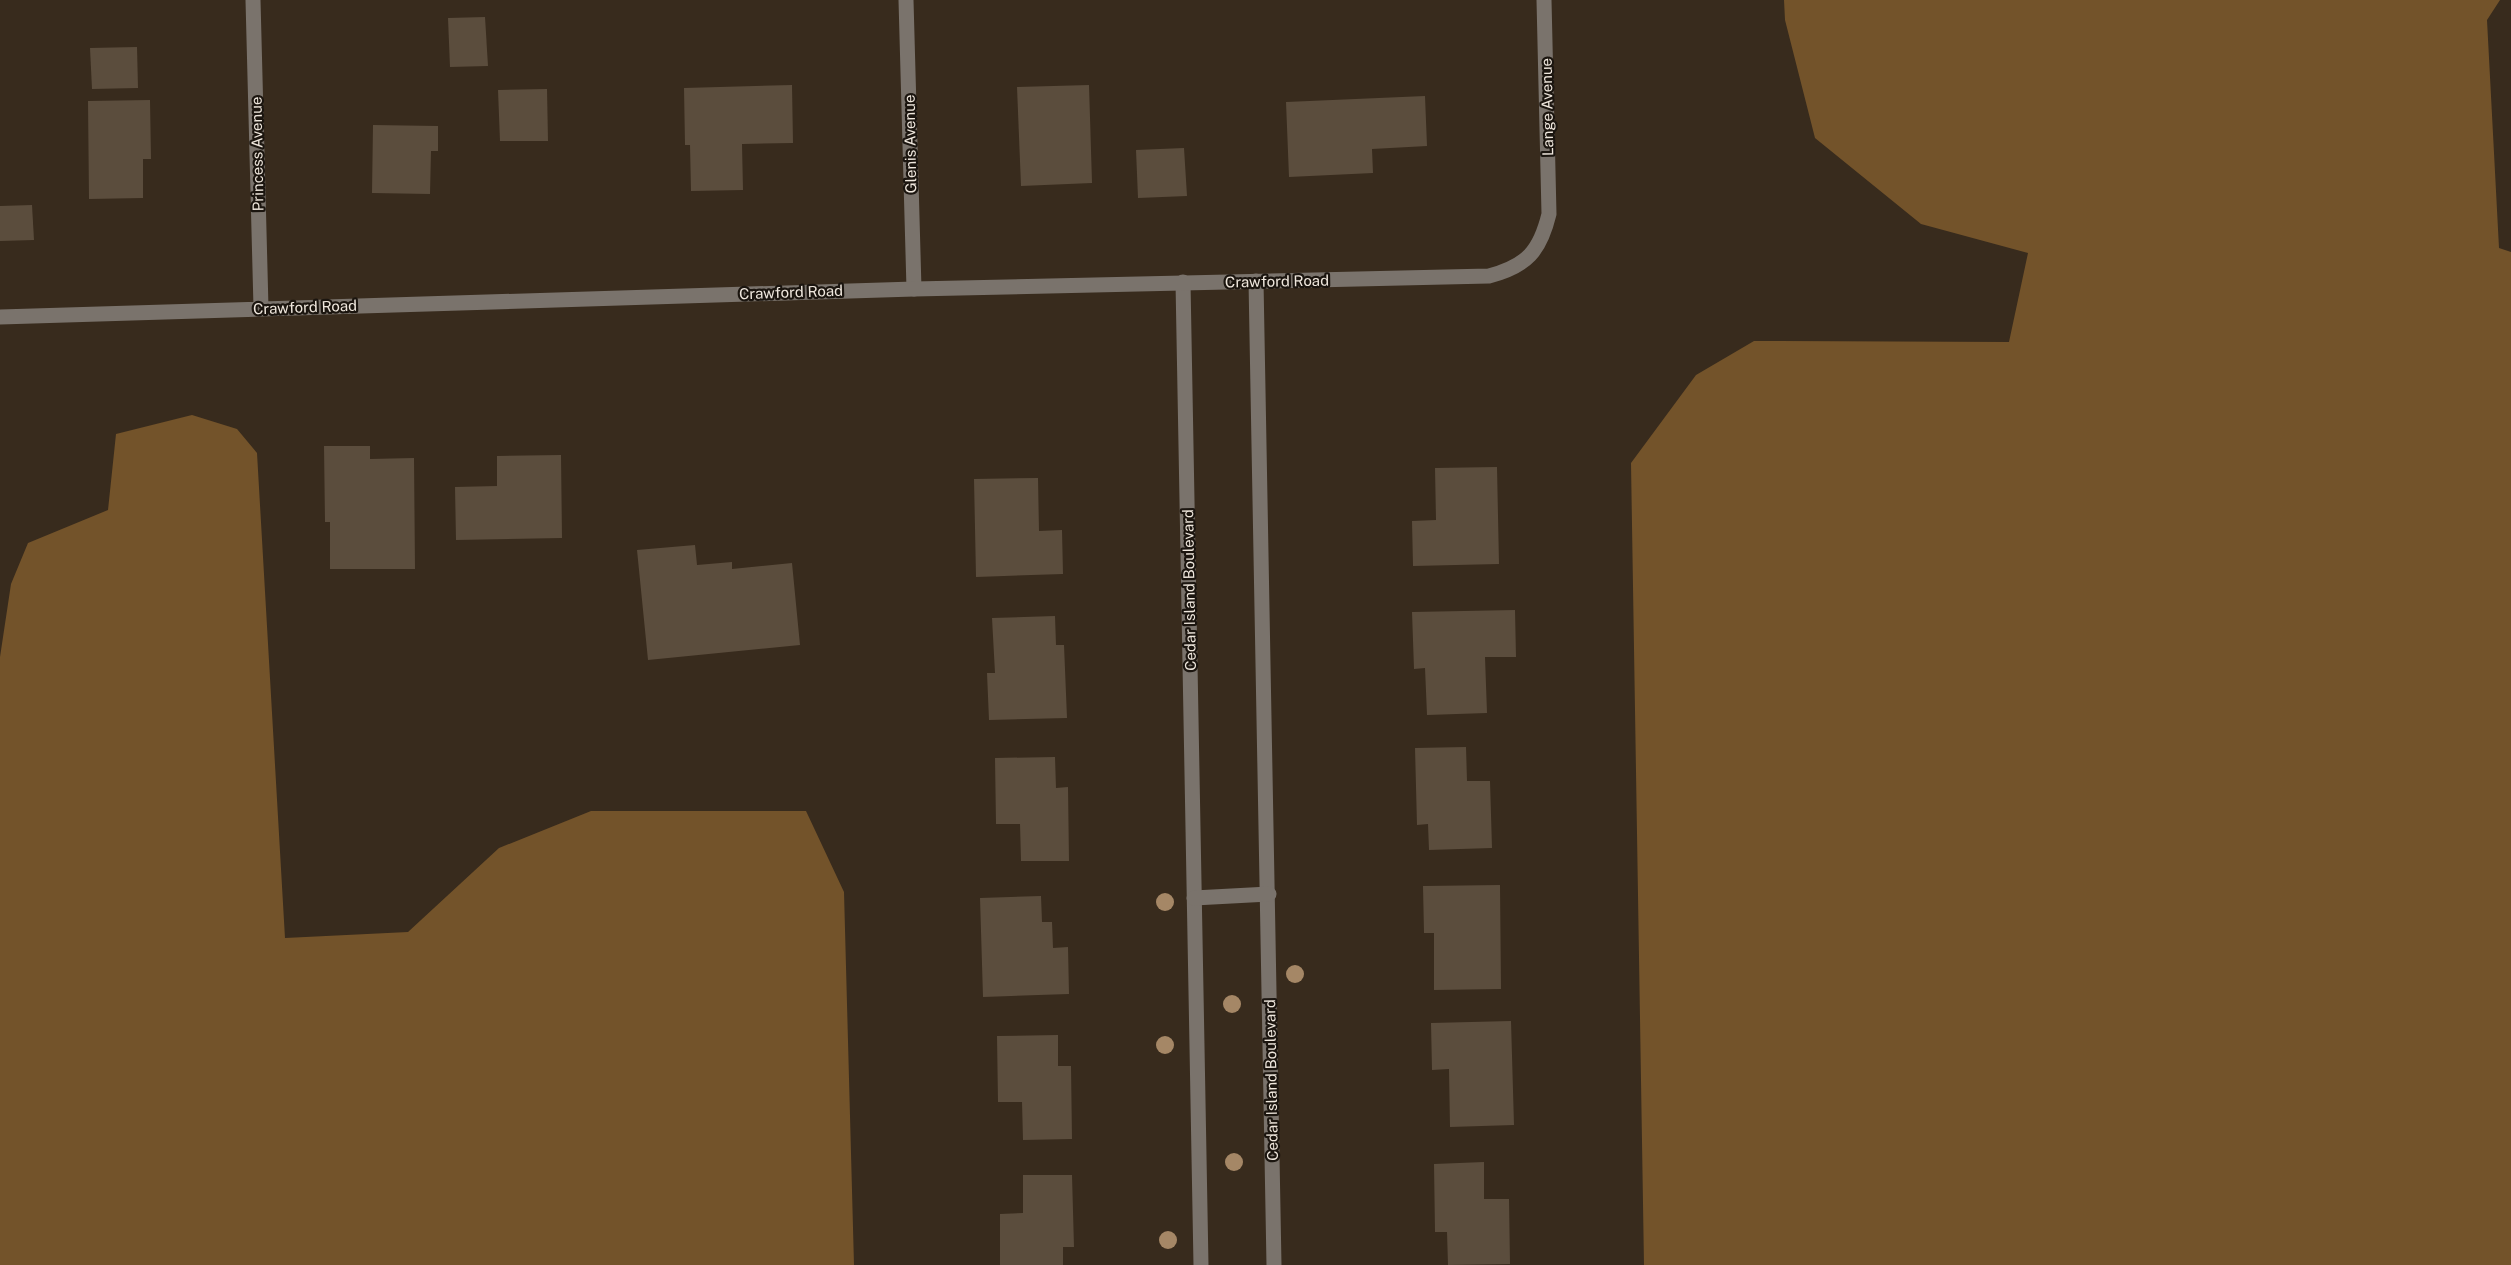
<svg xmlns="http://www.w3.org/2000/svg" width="2511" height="1265" viewBox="0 0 2511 1265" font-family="'Public Sans',sans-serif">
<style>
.forest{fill:#73532a}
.building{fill:#5b4d3d}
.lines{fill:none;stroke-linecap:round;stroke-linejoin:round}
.minor{stroke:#7a736c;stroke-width:15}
.tree{fill:#a58766}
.labels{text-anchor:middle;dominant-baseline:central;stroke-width:4.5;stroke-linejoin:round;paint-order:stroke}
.street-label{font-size:15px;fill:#efe7dd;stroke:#1b150f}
</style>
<rect width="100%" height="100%" fill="#382b1d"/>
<g class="forest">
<path d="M 1784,0 L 2500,0 L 2487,20 L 2499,248 L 2511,252 L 2511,1265 L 1644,1265 L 1631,463 L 1696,375 L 1754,341 L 2009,342 L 2028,253 L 1921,224 L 1815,138 L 1785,20 Z"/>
<path d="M 192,415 L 237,429 L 257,453 L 285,938 L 408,932 L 499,848 L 591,811 L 806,811 L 844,892 L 854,1265 L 0,1265 L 0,657 L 11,584 L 28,543 L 108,510 L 116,434 Z"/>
</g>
<g class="building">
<path d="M 485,17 L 488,66 L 450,67 L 448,18 Z"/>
<path d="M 137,47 L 138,88 L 92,89 L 90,48 Z"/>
<path d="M 792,85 L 793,143 L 742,144 L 743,190 L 691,191 L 690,145 L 685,145 L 684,88 Z"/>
<path d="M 1089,85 L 1092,183 L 1021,186 L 1017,87 Z"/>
<path d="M 547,89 L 548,141 L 500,141 L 498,90 Z"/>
<path d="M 1425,96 L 1427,146 L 1372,149 L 1373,173 L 1289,177 L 1286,102 Z"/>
<path d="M 150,100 L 151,159 L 143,159 L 143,198 L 89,199 L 88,101 Z"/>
<path d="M 373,125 L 438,126 L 438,151 L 431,151 L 430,194 L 372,193 Z"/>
<path d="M 1184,148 L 1187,196 L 1138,198 L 1136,150 Z"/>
<path d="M 32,205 L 34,240 L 0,241 L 0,206 Z"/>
<path d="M 324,446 L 370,446 L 370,459 L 414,458 L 415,569 L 330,569 L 330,522 L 325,522 Z"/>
<path d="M 561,455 L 562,538 L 456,540 L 455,487 L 497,486 L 497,456 Z"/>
<path d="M 1497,467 L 1499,564 L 1413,566 L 1412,521 L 1436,520 L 1435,468 Z"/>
<path d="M 1038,478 L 1039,531 L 1062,530 L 1063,574 L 976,577 L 974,479 Z"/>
<path d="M 695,545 L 697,565 L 732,562 L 732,569 L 792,563 L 800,645 L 648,660 L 637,550 Z"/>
<path d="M 1515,610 L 1516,657 L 1485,657 L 1487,713 L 1427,715 L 1425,668 L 1414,669 L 1412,612 Z"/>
<path d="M 1055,616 L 1056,645 L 1064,645 L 1067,718 L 989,720 L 987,673 L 995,673 L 992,618 Z"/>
<path d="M 1466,747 L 1467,781 L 1490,781 L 1492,848 L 1429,850 L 1428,824 L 1417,825 L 1415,748 Z"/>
<path d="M 1055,757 L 1056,788 L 1068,787 L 1069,861 L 1021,861 L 1020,824 L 996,824 L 995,758 Z"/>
<path d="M 1500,885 L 1501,989 L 1434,990 L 1434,933 L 1424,933 L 1423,886 Z"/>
<path d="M 1041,896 L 1042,922 L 1052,922 L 1053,948 L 1068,947 L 1069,994 L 983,997 L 980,898 Z"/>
<path d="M 1511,1021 L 1514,1125 L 1450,1127 L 1449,1069 L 1432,1070 L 1431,1023 Z"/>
<path d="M 1058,1035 L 1058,1066 L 1071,1066 L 1072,1139 L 1023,1140 L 1022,1102 L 998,1102 L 997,1036 Z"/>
<path d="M 1484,1162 L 1484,1199 L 1509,1199 L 1510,1264 L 1448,1265 L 1447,1232 L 1435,1232 L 1434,1164 Z"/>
<path d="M 1023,1175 L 1072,1175 L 1074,1247 L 1063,1247 L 1063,1265 L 1000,1265 L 1000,1214 L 1023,1213 Z"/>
</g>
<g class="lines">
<g class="minor">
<path d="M 253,0 L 261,308"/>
<path d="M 906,0 L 914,289"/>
<path d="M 1256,281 L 1274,1265"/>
<path d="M 1183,282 L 1201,1265"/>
<path d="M 0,317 L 914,289 L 1489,276 C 1527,266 1540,251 1549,214 L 1544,0"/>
<path d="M 1194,898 L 1269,894"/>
</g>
</g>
<g class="tree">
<circle cx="1165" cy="902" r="9"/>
<circle cx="1295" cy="974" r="9"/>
<circle cx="1232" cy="1004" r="9"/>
<circle cx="1165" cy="1045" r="9"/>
<circle cx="1234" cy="1162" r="9"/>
<circle cx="1168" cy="1240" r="9"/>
</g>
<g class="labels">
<g class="street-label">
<text transform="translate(1547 107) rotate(-91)">Lange Avenue</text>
<text transform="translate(910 144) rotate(-91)">Glenis Avenue</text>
<text transform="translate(257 154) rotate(-91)">Princess Avenue</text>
<text transform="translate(1277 281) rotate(-1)">Crawford Road</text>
<text transform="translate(791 292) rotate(-2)">Crawford Road</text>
<text transform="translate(305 307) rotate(-2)">Crawford Road</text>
<text transform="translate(1189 590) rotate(-91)">Cedar Island Boulevard</text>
<text transform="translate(1271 1080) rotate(-91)">Cedar Island Boulevard</text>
</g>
</g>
</svg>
